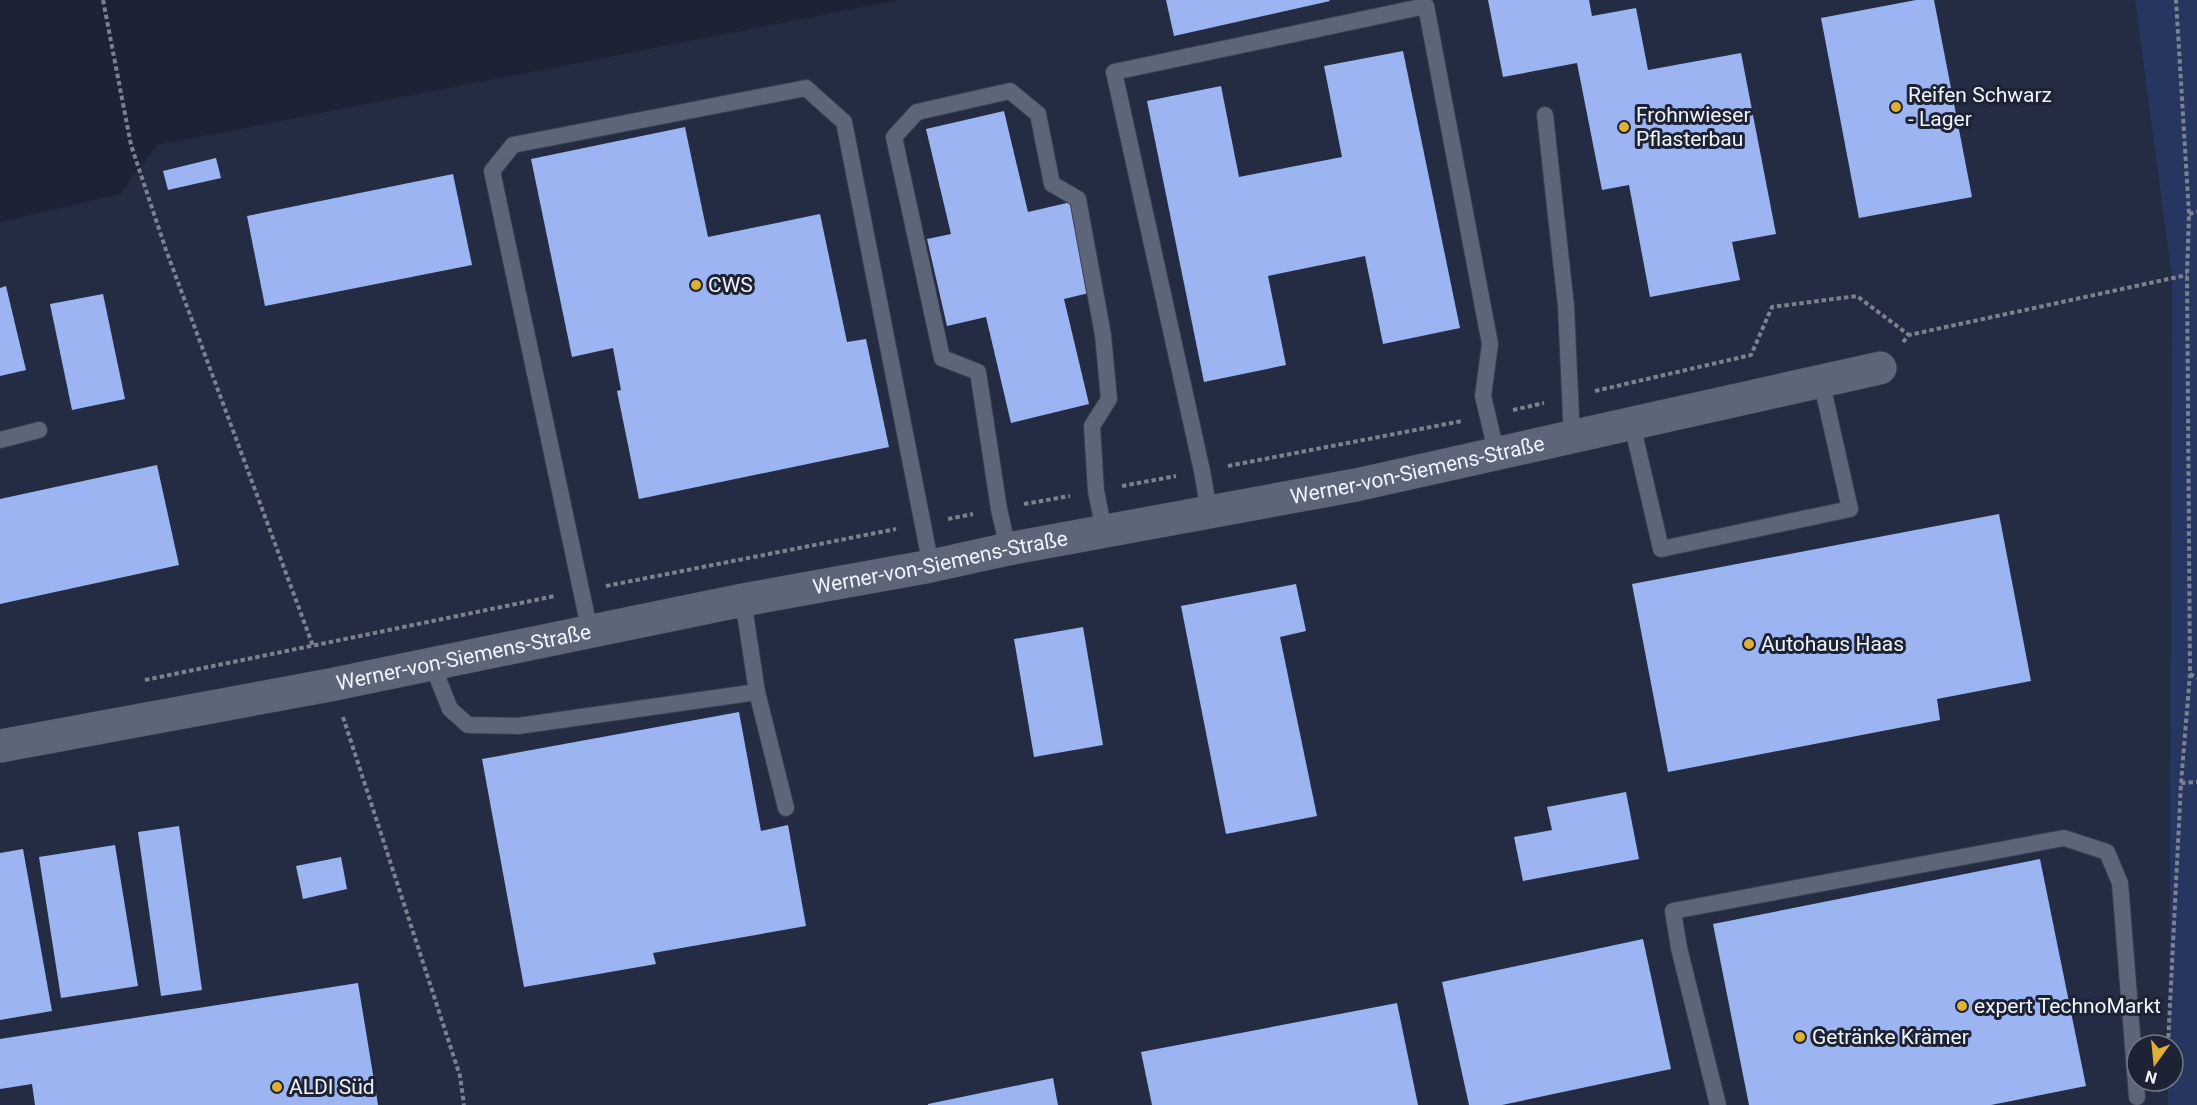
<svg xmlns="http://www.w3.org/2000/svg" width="2197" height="1105" viewBox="0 0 2197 1105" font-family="Roboto,sans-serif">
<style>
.built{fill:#232c42}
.green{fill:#263660}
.building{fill:#9cb5f2}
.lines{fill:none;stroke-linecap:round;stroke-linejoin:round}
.lane-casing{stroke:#3a3f4d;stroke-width:18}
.street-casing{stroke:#3a3f4d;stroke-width:34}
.path{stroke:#7b818e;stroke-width:4;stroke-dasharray:4.5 3;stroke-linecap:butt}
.lane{stroke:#5d6578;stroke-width:16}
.street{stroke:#5d6578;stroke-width:33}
.poi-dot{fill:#dfb034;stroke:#1d2334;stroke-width:2}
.labels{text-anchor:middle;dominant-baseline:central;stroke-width:6;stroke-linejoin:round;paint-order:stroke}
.poi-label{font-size:21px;fill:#f0f4fd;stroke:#1d2334;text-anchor:start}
.street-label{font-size:21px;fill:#f0f4fd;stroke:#1d2334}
</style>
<rect width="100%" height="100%" fill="#1d2334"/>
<path class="built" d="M 899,0 L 2135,0 L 2172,279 L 2169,1045 L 2137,1045 L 2137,1081 L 2168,1081 L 2168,1105 L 0,1105 L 0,222 L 120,194 L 157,145 Z"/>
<path class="green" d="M 2135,0 L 2197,0 L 2197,1105 L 2168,1105 L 2168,1081 L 2173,1081 L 2173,1045 L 2169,1045 L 2172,279 Z"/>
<g class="building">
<path d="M 1166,0 L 1329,0 L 1330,1 L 1174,36 Z"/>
<path d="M 1488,0 L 1589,0 L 1592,16 L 1636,8 L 1648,70 L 1741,53 L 1776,234 L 1732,242 L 1740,280 L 1650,297 L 1629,185 L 1602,190 L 1577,63 L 1503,77 Z"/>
<path d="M 1916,0 L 1934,0 L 1972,197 L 1859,218 L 1821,18 Z"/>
<path d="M 1403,51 L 1460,328 L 1383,344 L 1365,256 L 1268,276 L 1286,365 L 1204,382 L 1147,101 L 1221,86 L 1239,177 L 1342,157 L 1324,66 Z"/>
<path d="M 1004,111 L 1028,212 L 1071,202 L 1093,292 L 1064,299 L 1089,404 L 1011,423 L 986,317 L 947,326 L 927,239 L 951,234 L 926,129 Z"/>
<path d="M 685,127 L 708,237 L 820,214 L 847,342 L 866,339 L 889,447 L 639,499 L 617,391 L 621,390 L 613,348 L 572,357 L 531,159 Z"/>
<path d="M 216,158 L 221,178 L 168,190 L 163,171 Z"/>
<path d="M 453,174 L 472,265 L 265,306 L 247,216 Z"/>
<path d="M 6,286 L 26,370 L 0,376 L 0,288 Z"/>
<path d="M 103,294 L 125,399 L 72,410 L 50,304 Z"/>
<path d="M 157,465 L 179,565 L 0,604 L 0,499 Z"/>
<path d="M 1999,514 L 2031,681 L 1937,699 L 1940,720 L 1668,772 L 1632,584 Z"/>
<path d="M 1296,584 L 1306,631 L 1280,637 L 1317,816 L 1226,834 L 1181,606 Z"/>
<path d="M 1083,627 L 1103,745 L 1034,757 L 1014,639 Z"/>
<path d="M 739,712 L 761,831 L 788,825 L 806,926 L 653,953 L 656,964 L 524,987 L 482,759 Z"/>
<path d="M 1626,792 L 1639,859 L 1523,881 L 1514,837 L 1552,830 L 1547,807 Z"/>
<path d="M 179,826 L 202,990 L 161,996 L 138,832 Z"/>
<path d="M 115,845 L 138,986 L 61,998 L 39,857 Z"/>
<path d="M 23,849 L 52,1011 L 0,1020 L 0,853 Z"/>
<path d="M 341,857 L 347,889 L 303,899 L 296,866 Z"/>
<path d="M 2040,859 L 2086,1086 L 1991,1105 L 1749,1105 L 1713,924 Z"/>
<path d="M 1643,939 L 1671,1069 L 1502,1105 L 1469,1105 L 1442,982 Z"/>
<path d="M 358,983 L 378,1105 L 35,1105 L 32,1084 L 0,1089 L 0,1039 Z"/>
<path d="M 1397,1003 L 1418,1105 L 1152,1105 L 1141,1052 Z"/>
<path d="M 1053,1078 L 1058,1105 L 928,1105 L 928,1104 Z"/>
</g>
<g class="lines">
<defs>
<g id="lane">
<path d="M 1545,115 L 1566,306 L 1572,439"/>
<path d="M 1632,424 L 1661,549 L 1850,509 L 1821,380"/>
<path d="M 0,440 L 39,430"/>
<path d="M 1209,511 L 1202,471 L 1114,72 L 1426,6 L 1490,344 L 1483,396 L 1497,455"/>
<path d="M 1008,549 L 999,509 L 978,372 L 942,358 L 894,137 L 917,112 L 1010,91 L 1038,114 L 1052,184 L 1078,199 L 1103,335 L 1109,399 L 1092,426 L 1096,491 L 1104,531"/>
<path d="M 743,600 L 757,692 L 786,808"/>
<path d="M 590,632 L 492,171 L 513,145 L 806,88 L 844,122 L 931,566"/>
<path d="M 432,664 L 450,709 L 468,725 L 518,726 L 757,692"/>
<path d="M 1718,1105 L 1679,948 L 1673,911 L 2064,838 L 2107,852 L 2120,883 L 2137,1097"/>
</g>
<g id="street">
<path id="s1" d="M 0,746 L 330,685 L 743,600 L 931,566 L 1008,549 L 1356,485 L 1880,368"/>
</g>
</defs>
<use href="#lane" class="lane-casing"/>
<use href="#street" class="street-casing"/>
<g class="path">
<path d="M 103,0 L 131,145 L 166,250 L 313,646"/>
<path d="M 2189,214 L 2197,212"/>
<path d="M 1903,342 L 1909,335 L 2187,275"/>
<path d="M 1595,391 L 1751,355 L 1772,307 L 1857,296 L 1909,335"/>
<path d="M 1513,410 L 1544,403"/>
<path d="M 1228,466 L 1462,421"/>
<path d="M 1122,486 L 1176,476"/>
<path d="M 1024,504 L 1070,496"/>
<path d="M 948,519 L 973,514"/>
<path d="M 606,586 L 896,529"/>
<path d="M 2190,674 L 2197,678"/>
<path d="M 145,680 L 555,596"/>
<path d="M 343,717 L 460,1076 L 464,1105"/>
<path d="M 2181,783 L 2197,782"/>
<path d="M 2168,1045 L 2181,783 L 2190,674 L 2187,275 L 2189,214 L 2176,0"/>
</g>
<use href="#lane" class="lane"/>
<use href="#street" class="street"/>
</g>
<g class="poi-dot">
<circle cx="1896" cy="107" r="6"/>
<circle cx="1624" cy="127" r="6"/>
<circle cx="696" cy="285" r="6"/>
<circle cx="1749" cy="644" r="6"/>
<circle cx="1962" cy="1006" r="6"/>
<circle cx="1800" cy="1037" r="6"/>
<circle cx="277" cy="1087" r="6"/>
</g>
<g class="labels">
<g class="poi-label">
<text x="1908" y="95">Reifen Schwarz<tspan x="1908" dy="24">- Lager</tspan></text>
<text x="1636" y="115">Frohnwieser<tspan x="1636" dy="24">Pflasterbau</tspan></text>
<text x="708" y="285">CWS</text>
<text x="1761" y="644">Autohaus Haas</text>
<text x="1974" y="1006">expert TechnoMarkt</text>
<text x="1812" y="1037">Getränke Krämer</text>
<text x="289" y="1087">ALDI Süd</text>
</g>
<g class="street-label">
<text stroke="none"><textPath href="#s1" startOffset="1444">Werner-von-Siemens-Straße</textPath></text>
<text stroke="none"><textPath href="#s1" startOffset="958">Werner-von-Siemens-Straße</textPath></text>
<text stroke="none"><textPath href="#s1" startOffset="472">Werner-von-Siemens-Straße</textPath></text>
</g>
</g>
<g transform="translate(2155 1063) rotate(195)"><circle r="28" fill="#1d2334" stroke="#717784" stroke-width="1.5"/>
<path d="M0-4.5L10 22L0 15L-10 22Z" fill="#dfb034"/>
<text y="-9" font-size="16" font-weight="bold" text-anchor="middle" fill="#f0f4fd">N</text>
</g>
</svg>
